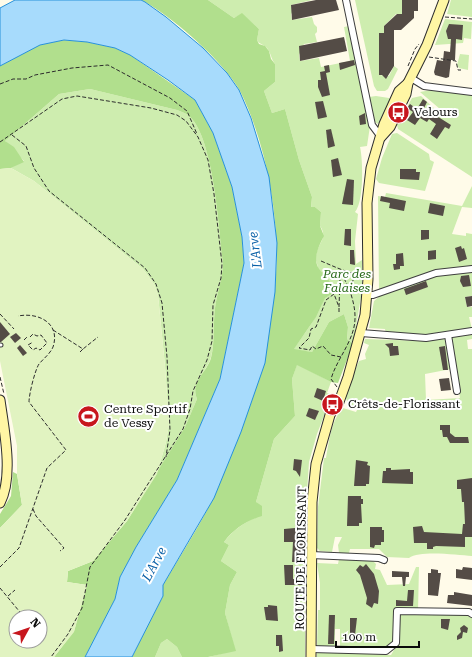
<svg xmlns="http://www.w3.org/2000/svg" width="472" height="657" viewBox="0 0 472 657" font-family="'Roboto Serif',serif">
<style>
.green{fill:#ceedaf}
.forest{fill:#b1df8d}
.pitch{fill:#e1f3c1;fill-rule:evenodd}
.water{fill:#a7dbfc;stroke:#2791da}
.building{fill:#544c46}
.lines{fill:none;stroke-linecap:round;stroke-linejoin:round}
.lane-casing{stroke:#3e3e3e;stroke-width:5}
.street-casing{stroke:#3e3e3e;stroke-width:8}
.secondary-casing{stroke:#2d2d2d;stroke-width:11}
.path{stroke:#2d2d2d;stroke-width:1;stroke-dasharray:4 2;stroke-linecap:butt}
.lane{stroke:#fff;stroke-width:3}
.street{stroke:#fff;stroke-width:6}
.secondary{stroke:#fff6a4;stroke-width:9}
.labels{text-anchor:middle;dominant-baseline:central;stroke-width:4;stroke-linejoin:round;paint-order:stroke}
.poi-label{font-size:12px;fill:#0b0b0b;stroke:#fff;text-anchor:start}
.park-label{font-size:12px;font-style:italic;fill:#266816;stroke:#fff}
.street-label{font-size:12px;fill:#0b0b0b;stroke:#fff}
.water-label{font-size:13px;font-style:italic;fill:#0960a7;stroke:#fff}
</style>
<rect width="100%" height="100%" fill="#fffbe9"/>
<g class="green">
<path d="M 208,0 L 312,0 L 291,5 L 292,13 L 291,14 L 292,20 L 312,17 L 314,24 L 317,27 L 317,32 L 315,34 L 317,42 L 304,44 L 299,55 L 300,61 L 319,58 L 321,67 L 350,61 L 344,27 L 349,26 L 370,126 L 367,146 L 360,147 C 363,159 364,202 355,212 L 358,214 L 355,241 L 356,264 L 362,260 L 362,291 L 353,344 L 347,339 L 348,327 L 344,314 L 329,322 L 312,352 L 293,350 C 310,326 324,309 328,281 L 318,269 C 318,264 315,261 316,257 C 316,245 329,238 320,226 L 321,212 L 315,207 L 311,208 L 312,197 L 299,160 L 285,109 L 272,113 L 264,91 L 275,82 L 275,64 C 271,59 271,53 267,48 C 263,44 259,44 257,40 L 259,29 L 242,14 L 234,18 Z"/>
<path d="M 355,0 L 402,0 L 403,14 L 396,14 L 384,26 L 384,33 L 379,34 L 379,75 L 389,76 L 394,66 L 398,69 L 388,89 L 385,91 L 377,91 L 374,86 Z"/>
<path d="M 451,0 L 472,0 L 472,17 L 447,14 Z"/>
<path d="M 445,19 L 472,22 L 471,39 L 464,38 L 463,43 L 435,45 Z"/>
<path d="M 460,54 L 469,55 L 468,70 L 459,68 L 457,65 Z"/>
<path d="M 90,89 L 177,110 C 180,111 185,113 188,115 C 214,135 219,232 223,265 C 222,280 217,293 215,308 C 213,324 215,342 211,357 C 206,374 190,381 197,399 L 185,427 L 157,474 L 166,442 L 169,424 L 165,366 L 158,295 L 154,284 L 143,269 L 34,181 L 11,168 L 24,161 L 5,141 L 59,94 Z"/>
<path d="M 431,90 L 472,95 L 472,177 L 398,129 L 397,125 L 412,98 L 421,96 L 438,112 L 440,109 L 420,92 Z"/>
<path d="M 376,96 L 389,98 L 391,100 L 378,124 L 375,122 L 369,97 Z"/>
<path d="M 397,133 L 429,154 L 430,160 L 434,162 L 425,191 L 379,183 L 376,179 L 382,158 L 392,134 Z"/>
<path d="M 472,186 L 472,208 L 462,207 L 452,234 L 466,236 L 466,233 L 472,234 L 472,267 L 440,271 L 440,269 L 379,291 L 378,196 L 385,197 L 386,193 L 462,206 Z"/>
<path d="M 472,271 L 472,296 L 465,297 L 467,307 L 472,307 L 472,317 L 469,317 L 472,329 L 431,335 L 386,334 L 385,329 L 369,328 L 374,301 L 381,295 L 436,275 Z"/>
<path d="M 472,333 L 472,339 L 467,340 L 468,349 L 472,349 L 472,556 C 457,555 420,550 409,558 L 387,557 L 379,549 L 350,549 L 349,553 L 339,553 L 338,545 L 342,537 L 335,537 L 332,552 L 320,551 L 317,548 L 318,507 L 324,458 L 326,458 C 329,442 331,420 343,408 L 356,412 L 358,408 L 348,404 L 346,398 L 344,397 L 359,361 L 366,359 L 365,354 L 369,345 L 364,343 L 365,339 L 424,341 L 445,338 L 451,369 L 425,374 L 426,400 L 460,398 L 450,338 Z"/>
<path d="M 297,364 L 331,382 L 327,393 L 332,395 L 317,434 L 309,462 L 304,536 L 300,536 L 300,539 L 305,539 L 305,554 L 302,554 L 302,562 L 305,564 L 305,657 L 209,657 L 235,650 L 225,613 L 230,585 L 237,572 L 221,561 L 229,545 L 224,542 C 234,529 246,521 262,515 L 256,502 L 274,439 L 295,416 L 292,379 Z"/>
<path d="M 339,559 L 373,561 L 376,564 L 375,569 L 380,570 L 387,585 L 409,584 L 416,567 L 419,567 L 418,610 L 395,609 L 394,639 C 389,655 354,648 340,648 L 340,629 L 335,629 L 335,648 L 317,646 L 318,610 L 320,610 L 320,583 L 317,563 L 338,564 Z"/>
<path d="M 400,613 L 468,615 L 472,617 L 472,657 L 317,657 L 317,652 L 391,655 L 398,643 L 398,615 Z"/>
<path d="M 167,639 L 177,647 L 182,657 L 155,657 L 161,643 Z"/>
</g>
<g class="forest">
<path d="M 141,0 L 208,0 L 234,18 L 242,13 L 259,29 L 257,40 L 259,44 L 265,46 L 269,51 L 271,59 L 275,64 L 275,82 L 264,91 L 272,113 L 285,109 L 299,160 L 312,197 L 311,207 L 315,207 L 321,212 L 320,226 L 324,236 C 302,276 333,269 333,293 L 325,298 L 316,317 L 294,349 L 312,352 L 329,322 L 344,314 L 348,327 L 347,339 L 353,344 L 338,383 L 331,382 L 297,365 L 292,379 L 295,416 L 274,439 L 256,502 L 262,506 L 262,516 C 246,521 234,529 224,542 L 229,545 L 221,561 L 237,572 L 230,585 L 225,613 L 236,651 L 208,657 L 182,657 L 177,647 L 167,639 L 161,643 L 155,657 L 132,657 L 163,596 L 163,585 C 180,557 198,528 213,499 C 217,490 219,480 222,471 C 228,452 234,433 241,414 C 253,375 269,335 274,294 C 283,233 268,146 240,91 C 225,63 170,14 141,0 Z"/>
<path d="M 64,40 L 87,42 L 115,48 L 130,55 L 195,100 L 213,133 L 232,187 L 242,237 L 244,263 L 220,379 L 177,480 L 136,547 L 120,577 L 115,599 L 85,657 L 54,657 L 74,631 L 87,585 L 67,582 L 68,571 L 93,561 L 127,521 L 185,427 L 197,399 C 190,381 206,374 211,358 C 215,342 213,324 215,308 C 217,293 222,280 223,265 C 219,232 214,135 188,115 C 185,113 180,111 177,110 L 90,89 L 59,94 L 5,141 L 14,147 L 24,162 L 11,168 L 0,169 L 0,66 L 39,45 Z"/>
<path d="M 13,472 L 17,474 L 22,505 L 0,528 L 0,514 L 11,496 Z"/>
</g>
<path class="pitch" d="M 11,168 L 34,181 L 143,269 L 154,284 L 158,295 L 165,366 L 169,424 L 166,442 L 157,474 L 127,521 L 93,561 L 68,571 L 67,582 L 87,585 L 74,632 L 54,657 L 0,657 L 0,528 L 22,505 L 17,474 L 17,446 L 0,361 L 0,169 ZM 16,617 L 40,617 L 40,641 L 16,641 Z"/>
<path class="water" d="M 15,0 L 141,0 L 145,2 L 166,17 L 203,48 L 227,73 L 239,90 L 251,118 L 269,177 L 277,243 L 275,292 L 265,363 L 241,432 L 214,498 L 163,585 L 163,596 L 132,657 L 85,657 L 115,599 L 120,577 L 136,547 L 177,480 L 220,379 L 244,263 L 242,237 L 232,187 L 213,133 L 195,100 L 168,80 L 130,55 L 115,48 L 87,42 L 64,40 L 40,45 L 0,66 L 0,8 Z"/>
<g class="building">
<path d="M 316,0 L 336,0 L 339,10 L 292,20 L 291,5 Z"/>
<path d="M 402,0 L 418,0 L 418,11 L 414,11 L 414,18 L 401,30 L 394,30 L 394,66 L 386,79 L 382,75 L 379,75 L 379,33 L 384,33 L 384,26 L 397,14 L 402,14 Z"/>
<path d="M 449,24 L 463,25 L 462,40 L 456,39 L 455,60 L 451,60 L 449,77 L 446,78 L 435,75 L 434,72 L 437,60 L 443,61 L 444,51 L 450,52 L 451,39 L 448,39 L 446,31 Z"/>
<path d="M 344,37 L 347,51 L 300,61 L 299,46 Z"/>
<path d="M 354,60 L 355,65 L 340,70 L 339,63 Z"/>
<path d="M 329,65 L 330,72 L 326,73 L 330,95 L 322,97 L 318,87 L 318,80 L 321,80 L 320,72 L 325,71 L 324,66 Z"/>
<path d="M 423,99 L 427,102 L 424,108 L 451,125 L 449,129 L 445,127 L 437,139 L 430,134 L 436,124 L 429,119 L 427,122 L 420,118 L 415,125 L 407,120 L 413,112 L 407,108 L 410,104 L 417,109 Z"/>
<path d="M 323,101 L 327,117 L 318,119 L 315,102 Z"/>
<path d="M 365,113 L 366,124 L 360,125 L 359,116 Z"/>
<path d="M 331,129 L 335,146 L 328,148 L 326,130 Z"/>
<path d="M 338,158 L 342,175 L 333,177 L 331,160 Z"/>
<path d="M 400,169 L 416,169 L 416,172 L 420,172 L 419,180 L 400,179 Z"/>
<path d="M 347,179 L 354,180 L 353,205 L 342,204 Z"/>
<path d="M 381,196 L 406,201 L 404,211 L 389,208 L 390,203 L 380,201 Z"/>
<path d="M 430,203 L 445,206 L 443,216 L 428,213 Z"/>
<path d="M 345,229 L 351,229 L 351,246 L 344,245 Z"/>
<path d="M 421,230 L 429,230 L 429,239 L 421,240 Z"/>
<path d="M 461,246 L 462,249 L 464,248 L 467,259 L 459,262 L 455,248 Z"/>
<path d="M 350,250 L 354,250 L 355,265 L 350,264 Z"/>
<path d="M 436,250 L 436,259 L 428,260 L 428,251 Z"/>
<path d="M 403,253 L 404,266 L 400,266 L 400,269 L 394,270 L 393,264 L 396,264 L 396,254 Z"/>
<path d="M 469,275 L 471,286 L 463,287 L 460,281 L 461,276 Z"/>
<path d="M 426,281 L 428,287 L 406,295 L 404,289 Z"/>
<path d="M 472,296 L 472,306 L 467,307 L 465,297 Z"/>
<path d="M 0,322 L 10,334 L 1,342 L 0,342 Z"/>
<path d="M 16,333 L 21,338 L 15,343 L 10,337 Z"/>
<path d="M 393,343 L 393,346 L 398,346 L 399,355 L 390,356 L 389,348 L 385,344 Z"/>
<path d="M 20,345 L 27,353 L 23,356 L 17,348 Z"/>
<path d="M 445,346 L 448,370 L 443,370 L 439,347 Z"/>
<path d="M 449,378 L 451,390 L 441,391 L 439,379 Z"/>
<path d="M 317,388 L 326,391 L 323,401 L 314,397 Z"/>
<path d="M 309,408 L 319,411 L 315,420 L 306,416 Z"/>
<path d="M 440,425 L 450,425 L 450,433 L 455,437 L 468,437 L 469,443 L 450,443 L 447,437 L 443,437 L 442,430 L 440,430 Z"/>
<path d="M 294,459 L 302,460 L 300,477 L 296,471 L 293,470 Z"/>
<path d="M 356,460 L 368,462 L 367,465 L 370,466 L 369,484 L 366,484 L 366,486 L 354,486 Z"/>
<path d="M 386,468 L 391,468 L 391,470 L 410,469 L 410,472 L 413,472 L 413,484 L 382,483 L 383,471 L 386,471 Z"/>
<path d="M 472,478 L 472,537 L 465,537 L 465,547 L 436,546 L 433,547 L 433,549 L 427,549 L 427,543 L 414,543 L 413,527 L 422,526 L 424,532 L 462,534 L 463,524 L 465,524 L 464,502 L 462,502 L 461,489 L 457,489 L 457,480 Z"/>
<path d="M 348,496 L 361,496 L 361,499 L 363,499 L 363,504 L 361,504 L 362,523 L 359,523 L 359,526 L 347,526 Z"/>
<path d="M 295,527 L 300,527 L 300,541 L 303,540 L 305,554 L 302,554 L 302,562 L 292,562 L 293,542 L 284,542 L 284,529 L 295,528 Z"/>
<path d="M 370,527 L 382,527 L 382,530 L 384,530 L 384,542 L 381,542 L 381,545 L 375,545 L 374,548 L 370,547 Z"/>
<path d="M 366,564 L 374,574 L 379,591 L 378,604 L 374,603 L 372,608 L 366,604 L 367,598 L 360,575 L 356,570 L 360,565 L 363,567 Z"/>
<path d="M 284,565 L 293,565 L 293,579 L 305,580 L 305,585 L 285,585 Z"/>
<path d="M 463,567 L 472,568 L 472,580 L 456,578 L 456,569 L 462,570 Z"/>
<path d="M 431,569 L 438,570 L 438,573 L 441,573 L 438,596 L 428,595 L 428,573 L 431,573 Z"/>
<path d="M 392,571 L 409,572 L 409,577 L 406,577 L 405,586 L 403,586 L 402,577 L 392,577 Z"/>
<path d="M 408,590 L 414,590 L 413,606 L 396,606 L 396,600 L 407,601 Z"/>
<path d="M 454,592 L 472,595 L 472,606 L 447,603 L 448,595 L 454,595 Z"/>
<path d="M 268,605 L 277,606 L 278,621 L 266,620 L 264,607 L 268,607 Z"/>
<path d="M 329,615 L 335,615 L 334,644 L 328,644 Z"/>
<path d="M 350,618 L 357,618 L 355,635 L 351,635 L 350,632 Z"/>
<path d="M 441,619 L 450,619 L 448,630 L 441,628 Z"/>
<path d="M 464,625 L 468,628 L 467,633 L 463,632 L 462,638 L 457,640 L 457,636 L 461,632 L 460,628 Z"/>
<path d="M 276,635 L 282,635 L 283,651 L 279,652 L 279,646 L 276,646 Z"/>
</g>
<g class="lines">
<defs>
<path id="lane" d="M 0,345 L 1,345"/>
<g id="street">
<path d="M 346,0 L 372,125 L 381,137"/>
<path d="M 411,78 L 424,86 L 472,92"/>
<path d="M 367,295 L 373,295 L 436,273 L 472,269"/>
<path d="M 361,333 L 426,338 L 472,331"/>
<path d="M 448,335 L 457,391"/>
<path d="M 311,555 L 379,558 L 384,560"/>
<path d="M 311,649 L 386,651 L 396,643 L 397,611 L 469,612 L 472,614"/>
</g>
<g id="secondary">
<path d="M 381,137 L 390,127 L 406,94 L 408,83 L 427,45 L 444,0"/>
<path d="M 0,400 C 4,429 14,476 0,503"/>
<path d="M 331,413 L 339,402 L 348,377 L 365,315 L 368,279 L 367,203 L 371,168 L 384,124 L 399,91 L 408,83"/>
<path d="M 311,657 L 312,502 L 316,464 L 332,408"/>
</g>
</defs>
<use href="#lane" class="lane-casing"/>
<use href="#street" class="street-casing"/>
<use href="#secondary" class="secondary-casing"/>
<g class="path">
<path d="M 445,17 L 472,19"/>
<path d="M 429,57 L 456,61 L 458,70 L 461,70"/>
<path d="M 408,66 L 415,49 L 419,44"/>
<path d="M 0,84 L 13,79 L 26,79 L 35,75 L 72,68 L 108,65 L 170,98 L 187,111 L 197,134"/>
<path d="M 12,135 L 26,146 L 34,168 L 49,191 L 145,268 L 156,284 L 162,303 L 167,357 L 170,430 L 166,457"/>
<path d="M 0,142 L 62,99 L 77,96 L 151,108 L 177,115 L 186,121 L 198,137 L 208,160 L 214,194 L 222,264 L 221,278 L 213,305 L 212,341 L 207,360 L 193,391 L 190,409 L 183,429 L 125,520 L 90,567 L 82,608 L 68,634 L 51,657"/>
<path d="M 321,261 C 333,266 343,271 356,274"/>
<path d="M 349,289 L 356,274 L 360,272"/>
<path d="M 339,308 L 339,314"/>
<path d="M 0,314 L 14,329"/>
<path d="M 53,330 L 83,349 L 98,337"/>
<path d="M 30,337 L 33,334 L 37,336 L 41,335 L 47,343 L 40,350 L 36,348 L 33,350 L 28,345 L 33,342"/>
<path d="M 24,340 L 28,336"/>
<path d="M 80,352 L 83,349"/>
<path d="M 341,357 L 331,355 L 323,346 L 316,349 L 312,346 L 310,350 L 299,348 L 309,338 L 311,329 L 316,327 L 326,300 L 334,294 L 339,307 L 340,278 L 342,275"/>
<path d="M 0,377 L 4,394"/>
<path d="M 337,387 L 331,379 C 337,358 356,339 355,316 C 355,307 352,297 349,288 C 347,283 342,278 343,271"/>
<path d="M 33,509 L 36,516 L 64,548 L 60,551"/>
<path d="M 0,567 L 19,548 L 47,468 L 66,450 L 29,402 C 29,394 35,370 39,364 C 44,358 50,354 53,347 C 61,323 38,312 18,316"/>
<path d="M 0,588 L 24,617"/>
<path d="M 8,596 L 15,590"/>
<path d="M 40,623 L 42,621"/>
<path d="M 40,635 L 40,636"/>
</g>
<use href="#lane" class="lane"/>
<use href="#street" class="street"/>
<use href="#secondary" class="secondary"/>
</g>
<defs>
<symbol id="bus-disc" viewBox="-11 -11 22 22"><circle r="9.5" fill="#c7161d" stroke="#fff"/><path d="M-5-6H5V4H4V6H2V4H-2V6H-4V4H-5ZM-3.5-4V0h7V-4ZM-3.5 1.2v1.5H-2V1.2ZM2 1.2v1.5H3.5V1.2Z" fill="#fff"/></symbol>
<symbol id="stadium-disc" viewBox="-11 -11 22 22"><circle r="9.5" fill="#c7161d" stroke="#fff"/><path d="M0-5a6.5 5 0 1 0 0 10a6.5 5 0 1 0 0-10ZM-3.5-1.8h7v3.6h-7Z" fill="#fff"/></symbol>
</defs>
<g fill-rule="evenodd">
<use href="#bus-disc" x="386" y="100" width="25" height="25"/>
<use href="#bus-disc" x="320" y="392" width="25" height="25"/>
<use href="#stadium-disc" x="76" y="404" width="25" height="25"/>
</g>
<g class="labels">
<g class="poi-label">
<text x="414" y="112">Velours</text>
<text x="348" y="404">Crêts-de-Florissant</text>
<text x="104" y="409">Centre Sportif<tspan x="104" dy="14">de Vessy</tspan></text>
</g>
<g class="park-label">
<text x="347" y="274">Parc des<tspan x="347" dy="14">Falaises</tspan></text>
</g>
<g class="street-label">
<text transform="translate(301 558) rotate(-89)">ROUTE DE FLORISSANT</text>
</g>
<g class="water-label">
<text transform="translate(255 250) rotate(-97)">L'Arve</text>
<text transform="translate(154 564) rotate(-62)">L'Arve</text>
</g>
</g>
<g transform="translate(28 629) rotate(50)"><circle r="19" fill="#ffffff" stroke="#9d9d9d"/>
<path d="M0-3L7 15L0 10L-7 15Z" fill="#c7161d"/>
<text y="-6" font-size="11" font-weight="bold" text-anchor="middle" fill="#0b0b0b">N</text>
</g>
<path d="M336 641v6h83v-6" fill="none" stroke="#0b0b0b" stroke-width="2"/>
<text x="342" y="641" font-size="12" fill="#0b0b0b" stroke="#ffffff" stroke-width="3" paint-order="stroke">100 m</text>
</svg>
